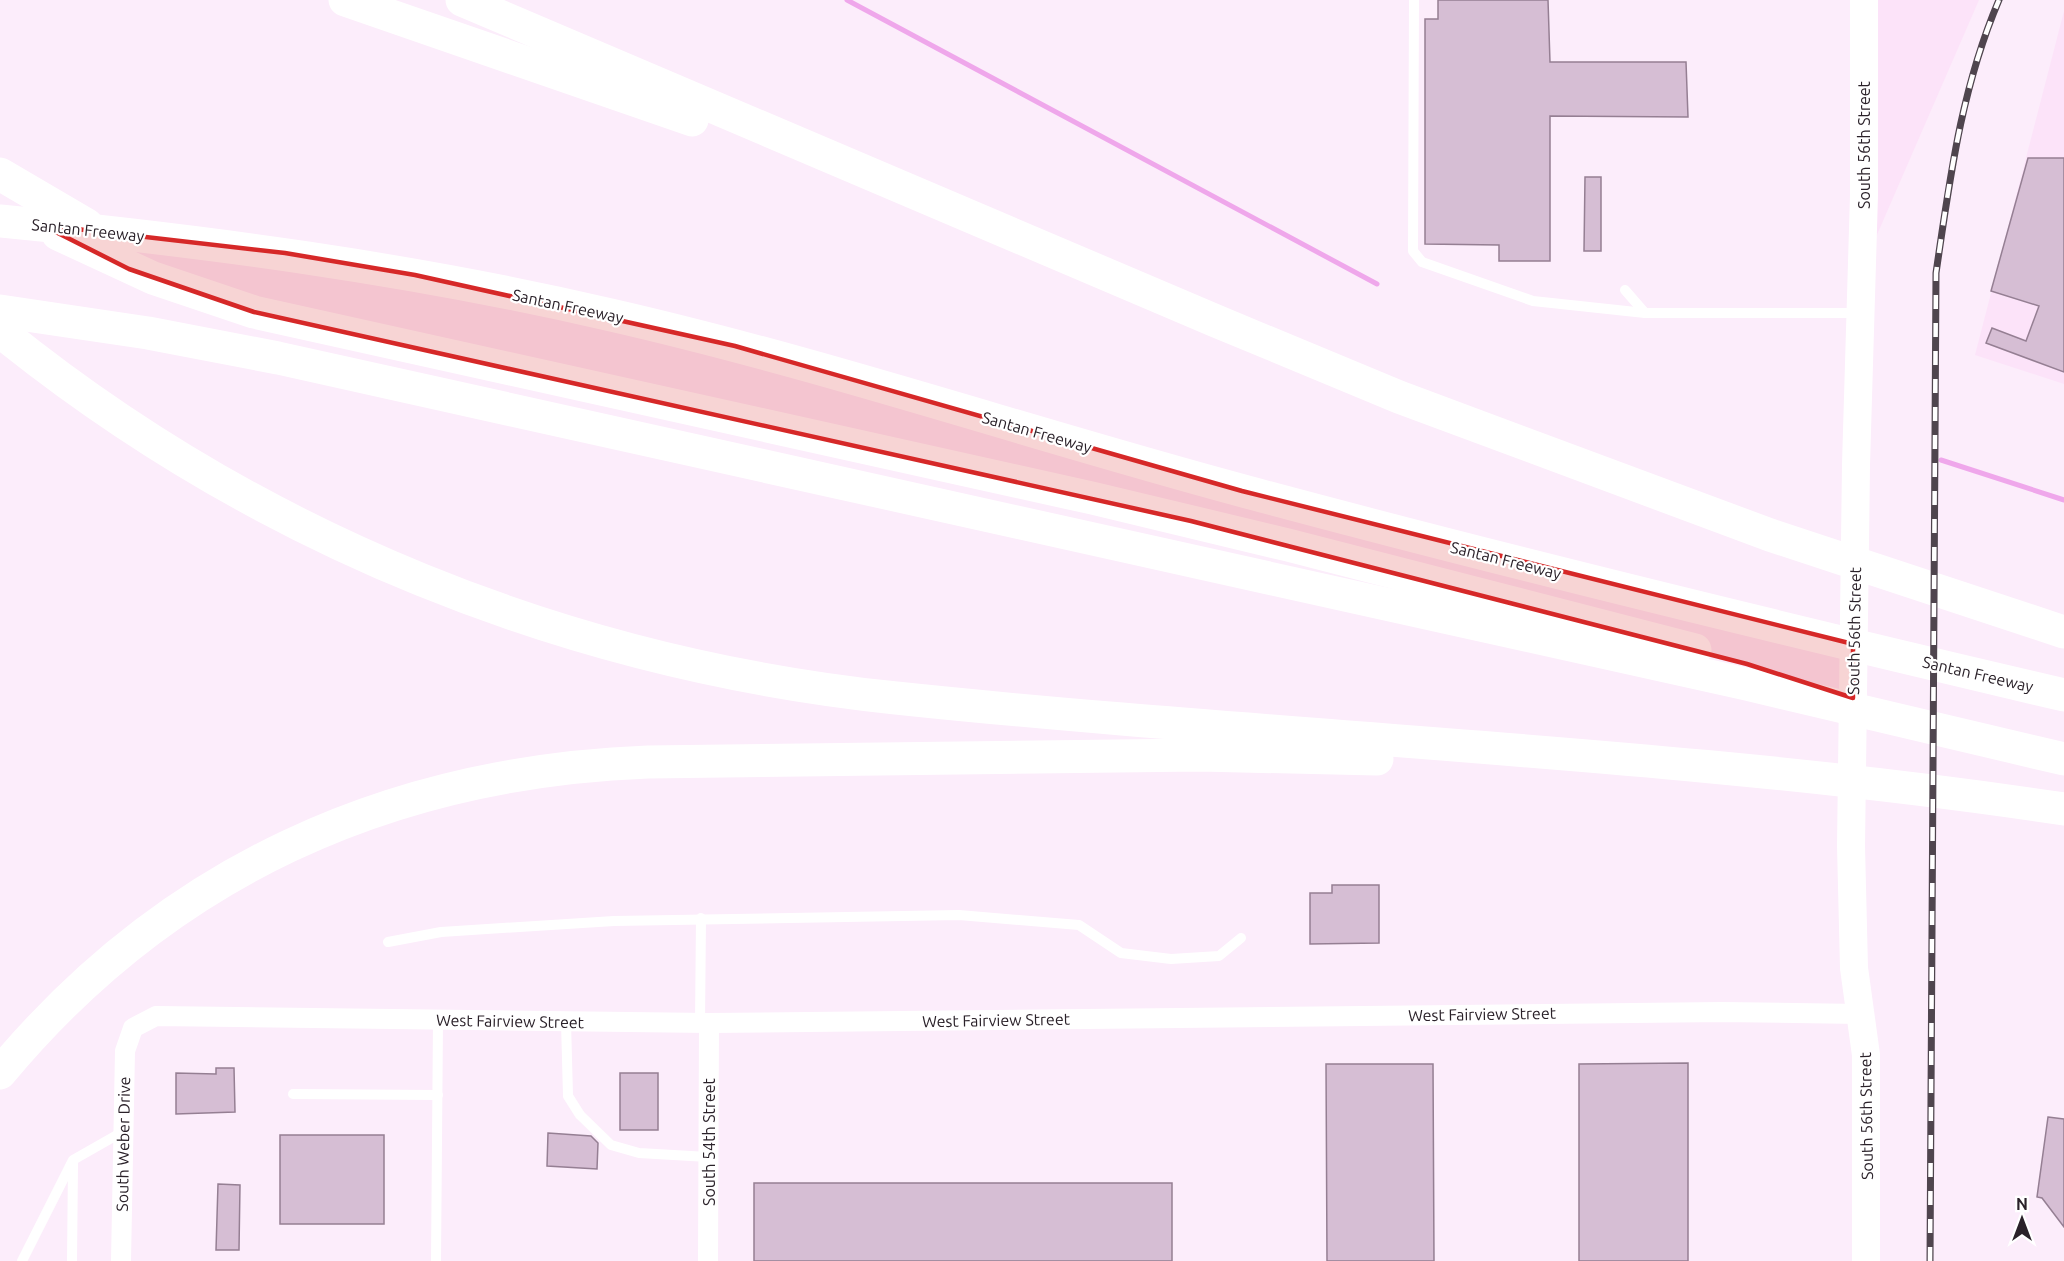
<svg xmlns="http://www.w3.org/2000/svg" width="2064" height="1261" viewBox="0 0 2064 1261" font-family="Ubuntu,sans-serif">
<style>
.built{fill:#fce3f9}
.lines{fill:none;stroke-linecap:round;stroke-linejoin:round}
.stream{stroke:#efa7eb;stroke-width:5}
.building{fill:#d6bed4;stroke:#957f93;stroke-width:1.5}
.lane{stroke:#fff;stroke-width:10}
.street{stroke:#fff;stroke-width:20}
.secondary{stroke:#fff;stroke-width:28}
.highway{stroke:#fff;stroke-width:33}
.rail-casing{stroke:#4f454e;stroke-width:7}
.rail{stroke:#fff;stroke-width:4.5;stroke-dasharray:14;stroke-linecap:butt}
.marked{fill:#d62828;fill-opacity:0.2;stroke:#d62828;stroke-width:4.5;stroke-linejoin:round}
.labels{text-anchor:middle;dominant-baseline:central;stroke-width:4.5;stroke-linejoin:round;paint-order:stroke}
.street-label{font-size:16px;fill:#2a2129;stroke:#fff}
</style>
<rect width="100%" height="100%" fill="#fcedfb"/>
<g class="built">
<path d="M 1864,0 L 1979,0 L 1863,267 Z"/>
<path d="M 2064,11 L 2064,384 L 1975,355 Z"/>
</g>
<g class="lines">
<g class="stream">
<path d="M 847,0 L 1377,284"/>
<path d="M 1941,460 L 2064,500"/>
</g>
</g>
<g class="building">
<path d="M 1438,0 L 1548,0 L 1550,62 L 1686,62 L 1688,117 L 1550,116 L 1550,261 L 1499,261 L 1499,245 L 1425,244 L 1425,19 L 1438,19 Z"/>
<path d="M 2028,158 L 2064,158 L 2064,372 L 1986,343 L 1992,328 L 2026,341 L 2039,306 L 1991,291 Z"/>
<path d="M 1585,177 L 1601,177 L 1601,251 L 1584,251 Z"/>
<path d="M 1332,885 L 1379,885 L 1379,943 L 1310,944 L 1310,893 L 1332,893 Z"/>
<path d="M 1688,1063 L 1688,1261 L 1579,1261 L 1579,1064 Z"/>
<path d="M 1326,1064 L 1433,1064 L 1434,1261 L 1327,1261 Z"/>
<path d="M 216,1068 L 234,1068 L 235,1112 L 176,1114 L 176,1073 L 216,1074 Z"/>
<rect x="620" y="1073" width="38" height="57"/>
<path d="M 2048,1117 L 2064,1119 L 2064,1227 L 2042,1198 L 2037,1197 Z"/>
<path d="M 548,1133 L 591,1136 L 598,1143 L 597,1169 L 547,1166 Z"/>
<rect x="280" y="1135" width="104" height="89"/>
<rect x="754" y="1183" width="418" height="78"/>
<path d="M 218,1184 L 240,1185 L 239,1250 L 216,1250 Z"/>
</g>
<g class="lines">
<g class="lane">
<path d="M 1414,0 L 1413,251 L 1422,262 L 1533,301 L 1645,313"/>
<path d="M 1625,290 L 1645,313 L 1861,313"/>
<path d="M 388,942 L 441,932 L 614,921 L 959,915 L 1079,925 L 1121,953 L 1171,959 L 1219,956 L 1241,938"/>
<path d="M 566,1022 L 568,1096 L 580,1115 L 611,1145 L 639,1153 L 708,1157"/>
<path d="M 700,1023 L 701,918"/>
<path d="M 293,1094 L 438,1095"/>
<path d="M 22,1261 L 73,1160 L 124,1131"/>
<path d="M 72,1261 L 73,1164"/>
<path d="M 436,1261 L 438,1020"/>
</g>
<g class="street">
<path d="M 121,1261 L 125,1051 L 133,1028 L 156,1016 L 709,1023 L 1722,1012 L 1861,1014"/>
<path d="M 708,1261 L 709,1023"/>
</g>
<path class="secondary" d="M 1864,0 L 1864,195 L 1856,465 L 1851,846 L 1854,968 L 1866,1055 L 1866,1261"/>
<g class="highway">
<path d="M 345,0 L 692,120"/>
<path d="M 462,0 L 1216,321 L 1399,397 L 1770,535 L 2064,632"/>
<path d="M 0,174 L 87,225"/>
<path d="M 0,221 C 205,241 409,268 611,315 C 825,364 1034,435 1247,492 C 1518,565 1791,631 2064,695"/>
<path d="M 58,234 L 153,278 L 254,312 L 1092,498 L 1288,545 L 1695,650"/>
<path d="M 0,311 L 148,333 L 278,358 L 1746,684 L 2064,759"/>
<path d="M 0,331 C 257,539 568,664 896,698 C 1285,739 1677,751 2064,809"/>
<path d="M 0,1073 C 167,872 388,772 648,762 L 1200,755 L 1377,759"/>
</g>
<defs>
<path id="rail" d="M 1930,1261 L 1936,273 C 1950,178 1961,89 1999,0"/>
</defs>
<use href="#rail" class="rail-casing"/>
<use href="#rail" class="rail"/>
</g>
<path class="marked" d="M 42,225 L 285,253 L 415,275 L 735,346 L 1242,491 L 1853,644 L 1853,698 L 1747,664 L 1191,521 L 254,312 L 129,269 Z"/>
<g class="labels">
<g class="street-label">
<text transform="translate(1864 145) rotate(-90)">South 56th Street</text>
<text transform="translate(88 230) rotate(6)">Santan Freeway</text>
<text transform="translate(568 306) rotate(12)">Santan Freeway</text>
<text transform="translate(1037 432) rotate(16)">Santan Freeway</text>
<text transform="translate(1506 560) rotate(14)">Santan Freeway</text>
<text transform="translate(1854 631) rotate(-89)">South 56th Street</text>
<text transform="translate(1978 674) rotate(13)">Santan Freeway</text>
<text transform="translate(1482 1014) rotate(-1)">West Fairview Street</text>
<text transform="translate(996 1020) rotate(-1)">West Fairview Street</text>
<text transform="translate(510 1021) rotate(1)">West Fairview Street</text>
<text transform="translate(1866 1116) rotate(-91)">South 56th Street</text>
<text transform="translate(709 1142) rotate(-90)">South 54th Street</text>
<text transform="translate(123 1144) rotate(-89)">South Weber Drive</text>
</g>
</g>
<g transform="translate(2022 1219)" stroke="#ffffff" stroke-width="4.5" paint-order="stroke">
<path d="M0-4.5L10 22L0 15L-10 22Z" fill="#2a2129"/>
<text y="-9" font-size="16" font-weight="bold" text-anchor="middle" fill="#2a2129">N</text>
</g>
</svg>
